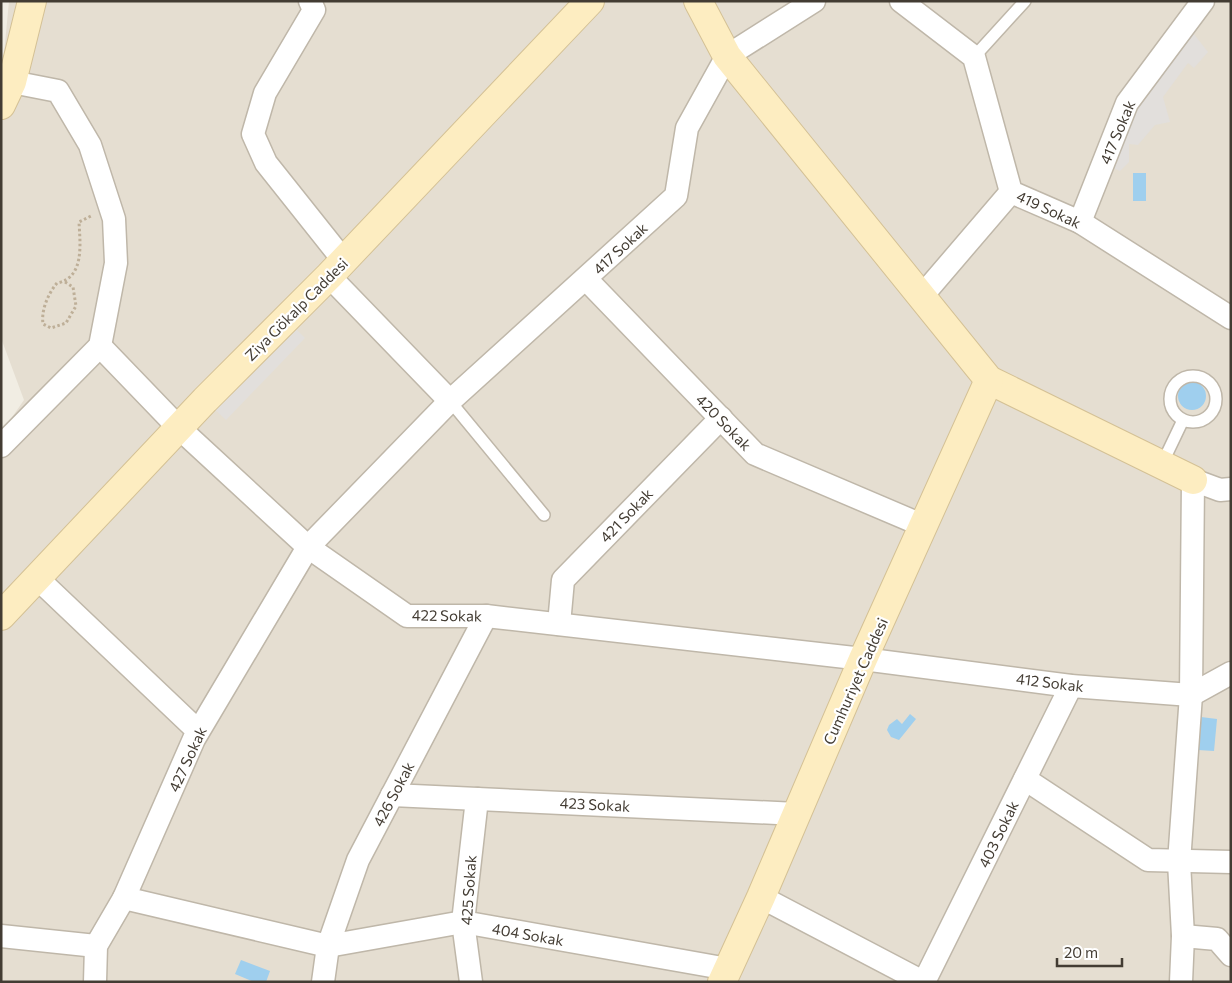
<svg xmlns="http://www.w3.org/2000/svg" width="1232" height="983" viewBox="0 0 1232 983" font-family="Commissioner,sans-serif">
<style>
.residential{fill:#e5ded1}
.parking{fill:#e2dfdc}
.water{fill:#9fcfee}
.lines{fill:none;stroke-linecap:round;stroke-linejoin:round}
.lane-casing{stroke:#bfb7a9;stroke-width:14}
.street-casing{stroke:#bfb7a9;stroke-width:25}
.secondary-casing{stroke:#d4c195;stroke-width:30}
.path{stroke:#beaf98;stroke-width:3;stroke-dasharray:2.5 2.5;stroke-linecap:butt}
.lane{stroke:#fff;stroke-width:11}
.street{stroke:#fff;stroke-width:22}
.secondary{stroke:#fdedc1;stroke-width:28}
.labels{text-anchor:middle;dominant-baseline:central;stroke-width:4.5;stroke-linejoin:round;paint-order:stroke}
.street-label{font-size:15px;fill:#433c33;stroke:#fff}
</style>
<rect width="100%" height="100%" fill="#f1ede3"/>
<path class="residential" d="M 9,1 L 1231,1 L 1231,982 L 1,982 L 1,433 L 24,400 L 1,338 L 1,86 Z"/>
<g class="parking">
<path d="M 1186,24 L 1208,52 L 1194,68 L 1188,63 L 1163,97 L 1170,122 L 1155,125 L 1138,145 L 1129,144 L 1129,162 L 1120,171 L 1103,164 Z"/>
<path d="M 286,319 L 305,338 L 226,420 L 205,400 Z"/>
</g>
<g class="water">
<rect x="1133" y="173" width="13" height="28"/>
<circle cx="1192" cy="396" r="14"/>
<path d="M 910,714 L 916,719 L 899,740 L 891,737 L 887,730 L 889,725 L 897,719 L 902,724 Z"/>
<path d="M 1201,717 L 1217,719 L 1214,751 L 1198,750 Z"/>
<path d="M 241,960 L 270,971 L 266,982 L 254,982 L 235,974 Z"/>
</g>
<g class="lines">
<defs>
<g id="lane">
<path d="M 974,57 L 1025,1"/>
<circle cx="1193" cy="399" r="23"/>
<path d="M 450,401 L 544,515"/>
<path d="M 1162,464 L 1183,420"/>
</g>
<g id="street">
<path d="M 310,1 L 314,10 L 265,93 L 253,134 L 266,163 L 344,261"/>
<path d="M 901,1 L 974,57 L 1011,192 L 1080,222 L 1231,318"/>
<path d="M 1080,222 L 1127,103 L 1203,1"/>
<path d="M 329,276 L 450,401"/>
<path d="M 586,279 L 755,454 L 924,526"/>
<path d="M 921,297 L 1011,192"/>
<path d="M 100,346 L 179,428 L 308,547 L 407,616 L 486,616 L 863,659 L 1071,686 L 1191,695 L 1231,673"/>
<path d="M 1,446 L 100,346 L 116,263 L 114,219 L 90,145 L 58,91 L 12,82"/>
<path d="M 37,578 L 198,731"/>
<path d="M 559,624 L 563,580 L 721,418"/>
<path d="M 1025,779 L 1148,860 L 1231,862"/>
<path d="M 392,795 L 797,814"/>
<path d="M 761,897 L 923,982"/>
<path d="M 124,898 L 328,946 L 463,922 L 728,969"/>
<path d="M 1,936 L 96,946"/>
<path d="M 1183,936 L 1217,939 L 1231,955"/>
<path d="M 95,982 L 96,946 L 124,898 L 194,739 L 308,547 L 450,401 L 676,196 L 687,128 L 727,56 L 814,1"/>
<path d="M 323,982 L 328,946 L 358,860 L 486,616"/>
<path d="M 471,982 L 463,922 L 477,799"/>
<path d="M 924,982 L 1071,686"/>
<path d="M 1181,982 L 1183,936 L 1179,862 L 1191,695 L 1193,480 L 1220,490 L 1231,489"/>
</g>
<g id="secondary">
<path d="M 698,1 L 727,56 L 989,380 L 1193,480"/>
<path d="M 1,105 L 12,82 L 32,1"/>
<path d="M 1,616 L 205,400 L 329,276 L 590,1"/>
<path d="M 722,982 L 761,897 L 863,659 L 989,380"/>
</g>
</defs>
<use href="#lane" class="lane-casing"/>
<use href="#street" class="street-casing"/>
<use href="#secondary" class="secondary-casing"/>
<path class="path" d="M 65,282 L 73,287 L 76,306 L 66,323 L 51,328 L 43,324 C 41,310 48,294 57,283 C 85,278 80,243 79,222 L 91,216"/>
<use href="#lane" class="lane"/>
<use href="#street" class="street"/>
<use href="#secondary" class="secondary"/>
</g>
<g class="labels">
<g class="street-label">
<text transform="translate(1117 132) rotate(-67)">417 Sokak</text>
<text transform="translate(1049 209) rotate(25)">419 Sokak</text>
<text transform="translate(620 248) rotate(-43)">417 Sokak</text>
<text transform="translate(296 309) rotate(-45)">Ziya Gökalp Caddesi</text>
<text transform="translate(724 422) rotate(46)">420 Sokak</text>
<text transform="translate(626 515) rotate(-46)">421 Sokak</text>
<text transform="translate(447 615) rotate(1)">422 Sokak</text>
<text transform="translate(855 681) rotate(-66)">Cumhuriyet Caddesi</text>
<text transform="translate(1050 682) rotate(7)">412 Sokak</text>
<text transform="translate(187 759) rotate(-65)">427 Sokak</text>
<text transform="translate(393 794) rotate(-62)">426 Sokak</text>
<text transform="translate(595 804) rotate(3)">423 Sokak</text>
<text transform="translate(998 834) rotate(-64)">403 Sokak</text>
<text transform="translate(468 890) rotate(-86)">425 Sokak</text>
<text transform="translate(528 934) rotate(10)">404 Sokak</text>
</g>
</g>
<rect width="1232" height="983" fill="none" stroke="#433c33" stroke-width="5"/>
<path d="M1057 958v8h65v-8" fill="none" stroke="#433c33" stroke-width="2.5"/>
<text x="1064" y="958" font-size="15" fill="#433c33" stroke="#ffffff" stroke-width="4" paint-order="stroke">20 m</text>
</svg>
